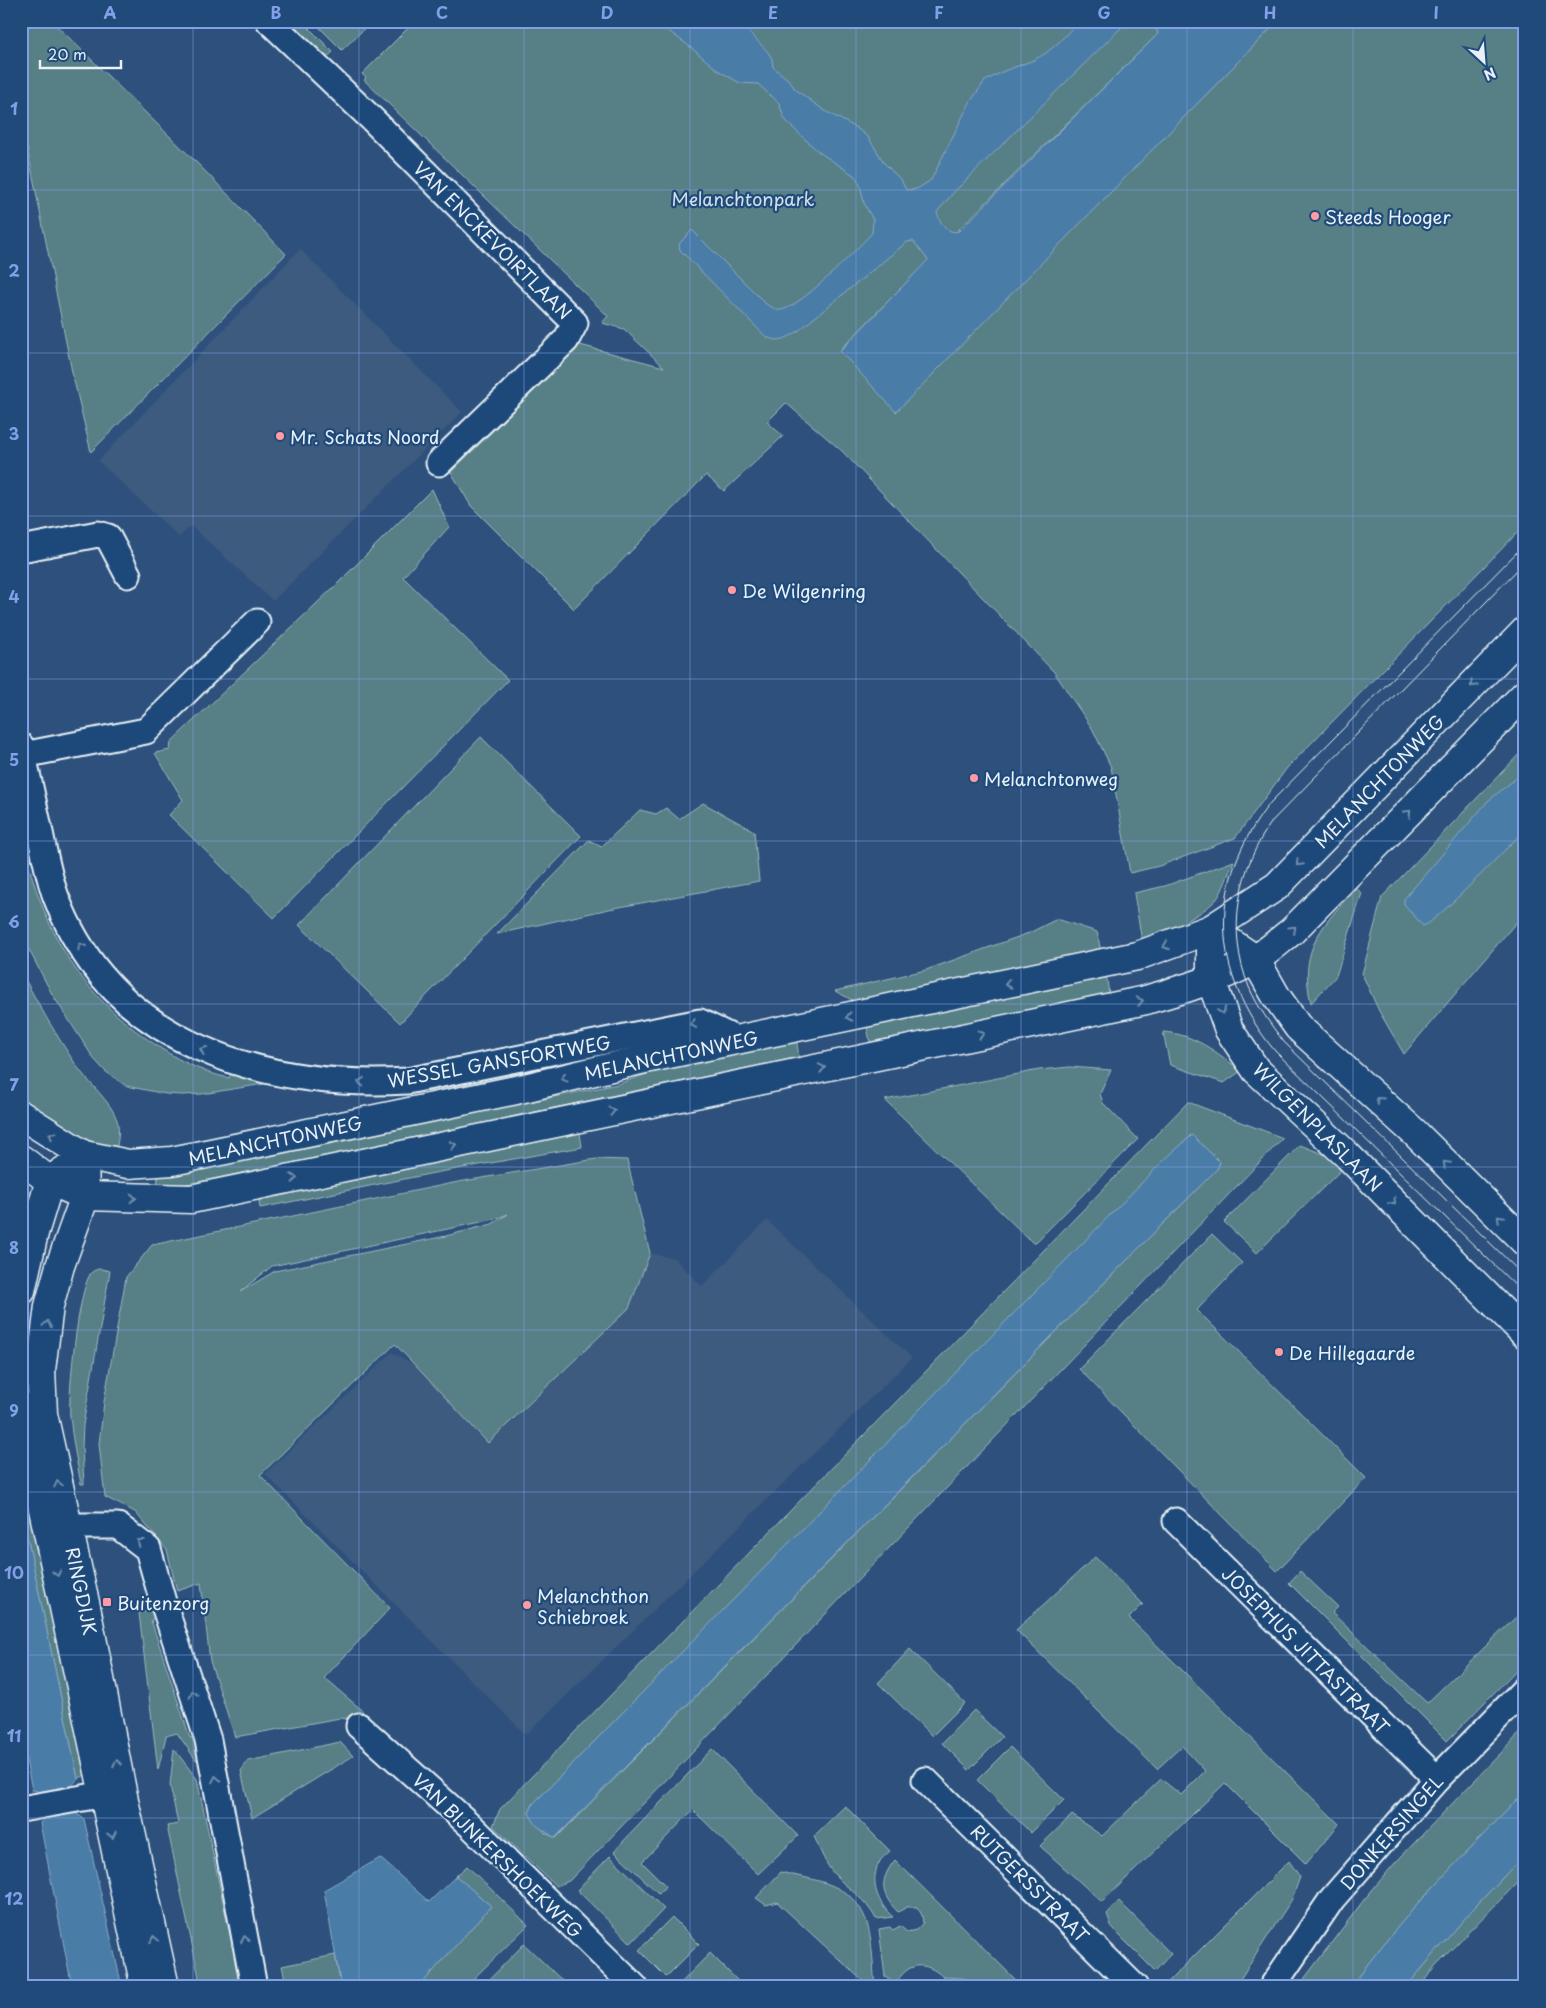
<svg xmlns="http://www.w3.org/2000/svg" width="1546" height="2008" viewBox="0 0 1546 2008" font-family="'Playpen Sans',sans-serif">
<style>
.built{fill:#3e5a7f}
.green{fill:#577f86;stroke:#a0b8bf;fill-rule:evenodd}
.water{fill:#4a7ca7;stroke:#89abc7}
.lines{fill:none;stroke-linecap:round;stroke-linejoin:round}
.minor-casing{stroke:#e8f1f8;stroke-width:29}
.tertiary-casing{stroke:#e8f1f8;stroke-width:31}
.minor{stroke:#1f4a7a;stroke-width:25}
.tertiary{stroke:#1f4a7a;stroke-width:28}
.tram{stroke:#e8f1f8;stroke-width:1}
.oneway{stroke:#6f8dac}
.grid{fill:none;stroke:#82a0e8;stroke-width:1;stroke-opacity:0.55}
.poi-dot{fill:#ff9aa2;stroke:#1f4a7a;stroke-width:2}
.labels{text-anchor:middle;dominant-baseline:central;stroke-width:4.5;stroke-linejoin:round;paint-order:stroke}
.park-label{font-size:18px;fill:#d2e0e7;stroke:#1f4a7a}
.poi-label{font-size:18px;fill:#e8f1f8;stroke:#1f4a7a;text-anchor:start}
.street-label{font-size:18px;fill:#e8f1f8;stroke:#1f4a7a}
.neatline{fill:none;stroke:#82a0e8;stroke-width:2}
.grid-label{font-size:16px;text-anchor:middle;font-weight:bold;fill:#82a0e8}
</style>
<rect width="100%" height="100%" fill="#2d517c"/>
<filter id="ink" filterUnits="userSpaceOnUse"><feTurbulence type="fractalNoise" baseFrequency=".02" numOctaves="2"/><feDisplacementMap in="SourceGraphic" scale="10" xChannelSelector="R" yChannelSelector="G"/><feConvolveMatrix kernelMatrix="1 2 1 2 8 2 1 2 1" color-interpolation-filters="sRGB"/></filter>
<g filter="url(#ink)">
<g class="built">
<path d="M 300,249 L 462,412 L 273,601 L 191,526 L 179,537 L 98,461 Z"/>
<path d="M 767,1220 L 912,1358 L 526,1735 L 265,1474 L 392,1352 L 460,1391 L 625,1265 L 650,1253 L 674,1258 L 702,1286 Z"/>
</g>
<g class="green">
<path d="M 21,21 L 52,21 L 197,163 L 286,254 L 91,452 L 72,372 L 21,117 Z"/>
<path d="M 284,21 L 302,21 L 333,52 L 324,60 Z"/>
<path d="M 313,21 L 359,21 L 365,28 L 342,50 Z"/>
<path d="M 415,21 L 1166,21 L 1157,30 L 1158,34 L 956,232 L 841,349 L 841,351 L 896,411 L 1278,21 L 1525,21 L 1525,525 L 1287,768 L 1235,838 L 1159,866 L 1130,873 L 1111,767 L 1092,728 L 1054,672 L 842,451 L 786,403 L 767,422 L 783,436 L 724,491 L 706,475 L 574,609 L 471,506 L 451,472 L 580,345 L 664,367 L 624,329 L 602,323 L 608,316 L 364,80 L 366,78 L 362,74 Z"/>
<path d="M 432,489 L 449,527 L 403,577 L 508,680 L 274,918 L 169,815 L 183,800 L 155,753 L 170,750 L 171,742 L 334,587 Z"/>
<path d="M 481,737 L 581,836 L 400,1023 L 299,925 Z"/>
<path d="M 1525,748 L 1525,777 L 1446,908 L 1525,830 L 1525,912 L 1404,1054 L 1379,1011 L 1362,974 L 1382,897 Z"/>
<path d="M 703,803 L 754,831 L 759,881 L 609,909 L 497,934 L 589,840 L 601,847 L 640,810 L 656,814 L 666,808 L 679,819 Z"/>
<path d="M 21,834 C 41,924 73,988 150,1041 C 174,1058 200,1072 229,1078 L 233,1069 L 266,1082 L 264,1084 L 202,1094 L 182,1095 L 166,1094 L 126,1086 L 105,1071 L 94,1059 L 52,994 L 28,948 L 21,930 Z"/>
<path d="M 1234,861 C 1229,871 1223,892 1216,900 C 1199,917 1164,933 1142,942 L 1134,893 L 1165,886 Z"/>
<path d="M 1356,888 L 1362,893 L 1336,976 L 1311,1003 C 1298,949 1322,926 1356,888 Z"/>
<path d="M 1057,919 L 1097,932 L 1101,952 L 858,1003 L 835,991 L 926,970 L 1029,933 Z"/>
<path d="M 21,972 C 38,1004 56,1035 76,1065 C 87,1082 111,1101 117,1120 C 120,1129 118,1141 116,1150 C 78,1140 55,1125 21,1105 Z"/>
<path d="M 1106,973 L 1109,994 L 870,1042 L 866,1022 Z"/>
<path d="M 1163,1032 C 1194,1034 1217,1052 1241,1071 L 1224,1083 L 1170,1065 Z"/>
<path d="M 686,1033 L 688,1040 L 430,1092 L 427,1091 L 426,1088 Z"/>
<path d="M 796,1038 L 799,1057 L 199,1182 L 157,1188 L 158,1177 L 618,1084 L 673,1065 Z"/>
<path d="M 1070,1067 L 1111,1070 L 1100,1094 L 1103,1103 L 1138,1139 L 1034,1244 L 885,1100 L 1039,1070 Z"/>
<path d="M 1188,1102 L 1283,1138 L 569,1881 L 556,1886 L 493,1826 L 500,1809 ZM 1191,1135 L 1220,1162 L 1217,1169 L 556,1838 L 545,1833 L 529,1813 L 533,1804 Z"/>
<path d="M 580,1133 L 582,1147 L 434,1173 L 260,1208 L 259,1200 Z"/>
<path d="M 1300,1145 L 1339,1160 L 1345,1166 L 1257,1253 L 1224,1222 Z"/>
<path d="M 596,1159 L 627,1160 L 650,1253 L 629,1308 L 488,1443 L 395,1344 L 260,1475 L 390,1608 L 324,1678 L 363,1711 L 355,1720 L 340,1718 L 235,1737 L 210,1661 L 201,1583 L 177,1591 L 167,1550 L 135,1512 L 105,1497 L 99,1444 L 104,1402 L 126,1277 L 152,1245 L 458,1182 ZM 508,1214 L 492,1224 L 446,1236 L 275,1271 L 240,1292 L 272,1266 L 495,1219 Z"/>
<path d="M 1212,1234 L 1242,1263 L 1197,1310 L 1366,1478 L 1277,1571 L 1079,1369 Z"/>
<path d="M 101,1269 L 110,1271 L 83,1425 L 82,1448 L 84,1484 L 81,1484 C 77,1462 72,1439 70,1416 C 68,1394 78,1289 91,1273 C 94,1270 97,1269 101,1269 Z"/>
<path d="M 21,1466 L 85,1775 L 78,1779 L 21,1507 Z"/>
<path d="M 1095,1557 L 1143,1604 L 1129,1618 L 1339,1824 L 1306,1864 L 1225,1783 L 1102,1902 L 1040,1846 L 1072,1815 L 1102,1836 L 1161,1779 L 1181,1795 L 1205,1771 L 1182,1746 L 1157,1769 L 1016,1630 Z"/>
<path d="M 1300,1571 L 1338,1607 L 1332,1613 L 1427,1703 L 1517,1616 L 1525,1612 L 1525,1661 L 1447,1741 L 1289,1583 Z"/>
<path d="M 158,1608 L 161,1615 L 151,1620 L 190,1738 L 197,1737 L 203,1759 L 196,1760 L 177,1733 L 166,1736 L 158,1770 L 139,1613 Z"/>
<path d="M 910,1649 L 965,1703 L 932,1736 L 878,1683 Z"/>
<path d="M 974,1710 L 1002,1737 L 969,1770 L 942,1743 Z"/>
<path d="M 1525,1728 L 1525,1792 C 1465,1854 1401,1916 1351,1987 L 1298,1987 L 1363,1901 L 1395,1863 Z"/>
<path d="M 340,1742 L 353,1756 L 252,1818 L 241,1771 L 248,1761 Z"/>
<path d="M 1010,1747 L 1064,1800 L 1031,1833 L 977,1780 Z"/>
<path d="M 174,1749 L 197,1779 L 241,1987 L 201,1987 L 167,1826 L 178,1824 L 170,1785 Z"/>
<path d="M 712,1749 L 798,1836 L 758,1874 L 693,1810 L 642,1862 L 666,1886 L 659,1894 L 614,1851 Z"/>
<path d="M 845,1806 L 890,1851 C 887,1854 881,1858 879,1863 C 869,1882 878,1904 893,1917 L 876,1919 C 866,1899 849,1890 835,1875 C 825,1864 820,1850 814,1836 Z"/>
<path d="M 1525,1854 L 1525,1875 L 1435,1966 L 1420,1987 L 1406,1987 L 1471,1911 Z"/>
<path d="M 610,1856 L 664,1909 L 631,1943 L 577,1890 Z"/>
<path d="M 895,1860 L 1023,1987 L 990,1987 L 962,1978 L 943,1977 C 925,1960 907,1962 895,1985 L 885,1976 L 879,1929 L 890,1927 L 893,1930 L 900,1926 L 907,1932 L 916,1930 L 923,1923 L 922,1915 L 917,1907 L 907,1907 L 898,1912 C 880,1894 879,1880 895,1860 Z"/>
<path d="M 1289,1861 L 1300,1877 L 1292,1899 L 1235,1987 L 1173,1987 L 1168,1982 Z"/>
<path d="M 467,1866 L 528,1925 L 465,1987 L 419,1987 L 491,1906 L 456,1876 Z"/>
<path d="M 781,1872 C 794,1876 806,1877 819,1881 C 876,1897 870,1938 875,1987 L 866,1987 L 865,1983 L 777,1902 L 766,1905 L 756,1898 Z"/>
<path d="M 1119,1901 L 1171,1954 L 1155,1971 L 1112,1928 L 1107,1914 Z"/>
<path d="M 672,1917 L 699,1944 L 666,1977 L 639,1950 Z"/>
<path d="M 524,1944 L 569,1987 L 482,1987 Z"/>
<path d="M 710,1953 L 744,1987 L 677,1987 Z"/>
<path d="M 335,1955 L 341,1987 L 287,1987 L 282,1966 Z"/>
</g>
<g class="water">
<path d="M 655,21 L 736,21 L 747,30 L 768,52 L 772,59 L 773,67 L 789,80 L 795,89 L 825,111 L 855,127 L 868,137 L 885,164 L 901,180 L 906,190 L 917,189 L 931,180 L 970,102 L 985,81 L 1004,71 L 1034,60 L 1046,53 L 1058,43 L 1079,21 L 1128,21 L 955,191 L 937,212 C 939,222 948,235 959,231 L 1158,34 L 1156,28 L 1151,21 L 1278,21 L 896,412 L 840,351 L 928,260 L 913,241 L 907,242 L 797,332 C 785,339 779,343 766,337 L 680,250 L 679,244 L 692,230 L 766,304 C 770,306 776,310 780,310 C 798,310 858,248 872,233 L 873,220 L 864,203 L 860,185 L 855,176 L 819,152 L 792,127 L 784,118 L 779,103 L 758,84 L 740,83 L 719,71 L 689,46 Z"/>
<path d="M 1525,771 L 1525,830 C 1510,844 1435,924 1423,926 L 1404,904 L 1404,899 L 1488,801 Z"/>
<path d="M 1192,1135 L 1220,1162 L 1217,1169 L 555,1838 L 536,1825 L 529,1813 L 533,1804 L 1163,1161 Z"/>
<path d="M 21,1507 L 78,1779 C 62,1797 54,1795 32,1790 L 21,1735 Z"/>
<path d="M 1525,1792 L 1525,1854 L 1471,1911 L 1406,1987 L 1351,1987 C 1401,1916 1465,1854 1525,1792 Z"/>
<path d="M 70,1809 L 84,1819 L 122,1987 L 72,1987 L 40,1823 L 52,1812 Z"/>
<path d="M 380,1858 L 429,1902 L 456,1876 L 491,1906 L 419,1987 L 341,1987 L 324,1890 Z"/>
</g>
<g class="lines">
<defs>
<g id="minor">
<path d="M 269,21 L 374,121 L 575,323 L 566,340 L 439,463"/>
<path d="M 21,549 L 98,534 L 108,537 L 128,575"/>
<path d="M 21,746 C 27,773 33,800 39,828 C 44,851 48,875 56,897 C 111,1044 263,1089 407,1081 L 700,1022 L 737,1040"/>
<path d="M 23,755 L 146,731 L 257,622"/>
<path d="M 1176,1521 L 1437,1779"/>
<path d="M 48,1530 L 67,1526 L 118,1526 L 148,1549 L 163,1602 L 208,1740 L 254,1987"/>
<path d="M 359,1726 L 471,1826 L 635,1987"/>
<path d="M 925,1780 L 1135,1987"/>
<path d="M 21,1809 L 122,1791"/>
<path d="M 1272,1987 L 1332,1899 L 1437,1779 L 1525,1689"/>
</g>
<g id="tertiary">
<path d="M 1211,929 L 1211,980 L 1229,1030 L 1256,1070 L 1347,1155 L 1525,1334"/>
<path d="M 1211,929 L 1255,959 L 1276,996 L 1298,1027 L 1415,1133 L 1525,1242"/>
<path d="M 21,1115 L 84,1155 L 128,1164 L 172,1161 L 516,1090 L 645,1059 L 1137,956 L 1211,929 L 1277,886 L 1525,631"/>
<path d="M 84,1155 L 85,1196 L 60,1266 L 49,1306 L 41,1370 L 43,1414 L 86,1607 L 122,1791 L 165,1987"/>
<path d="M 21,1159 L 50,1181 L 85,1196 L 191,1199 L 1146,1000 C 1182,989 1221,979 1254,960 C 1268,952 1279,941 1292,931 L 1525,694"/>
<path d="M 21,1291 L 34,1233 L 50,1181 L 63,1171"/>
<path d="M 21,1406 L 145,1987"/>
</g>
</defs>
<use href="#minor" class="minor-casing"/>
<use href="#tertiary" class="tertiary-casing"/>
<use href="#minor" class="minor"/>
<use href="#tertiary" class="tertiary"/>
<g class="tram">
<path d="M 1525,544 L 1270,803 C 1207,883 1210,973 1275,1051 L 1525,1295"/>
<path d="M 1525,562 L 1273,820 C 1238,868 1226,931 1249,987 C 1257,1006 1271,1025 1284,1042 L 1525,1277"/>
</g>
</g>
<defs><path id="oneway-chevron" d="M-2-3.5L2.5 0L-2 3.5" fill="none" stroke-width="1.6" stroke-linecap="round" stroke-linejoin="round" transform="scale(1.25)"/></defs>
<g class="oneway">
<use href="#oneway-chevron" transform="translate(1473 684) rotate(134)"/>
<use href="#oneway-chevron" transform="translate(1408 813) rotate(-46)"/>
<use href="#oneway-chevron" transform="translate(1299 863) rotate(134)"/>
<use href="#oneway-chevron" transform="translate(1293 929) rotate(-43)"/>
<use href="#oneway-chevron" transform="translate(81 946) rotate(-119)"/>
<use href="#oneway-chevron" transform="translate(1166 946) rotate(160)"/>
<use href="#oneway-chevron" transform="translate(1008 984) rotate(168)"/>
<use href="#oneway-chevron" transform="translate(1140 1001) rotate(-11)"/>
<use href="#oneway-chevron" transform="translate(1222 1011) rotate(70)"/>
<use href="#oneway-chevron" transform="translate(849 1017) rotate(168)"/>
<use href="#oneway-chevron" transform="translate(693 1024) rotate(170)"/>
<use href="#oneway-chevron" transform="translate(981 1034) rotate(-12)"/>
<use href="#oneway-chevron" transform="translate(203 1050) rotate(-156)"/>
<use href="#oneway-chevron" transform="translate(822 1068) rotate(-11)"/>
<use href="#oneway-chevron" transform="translate(564 1078) rotate(166)"/>
<use href="#oneway-chevron" transform="translate(361 1082) rotate(-175)"/>
<use href="#oneway-chevron" transform="translate(1379 1100) rotate(-138)"/>
<use href="#oneway-chevron" transform="translate(612 1111) rotate(-12)"/>
<use href="#oneway-chevron" transform="translate(52 1135) rotate(-149)"/>
<use href="#oneway-chevron" transform="translate(453 1145) rotate(-12)"/>
<use href="#oneway-chevron" transform="translate(1446 1164) rotate(-135)"/>
<use href="#oneway-chevron" transform="translate(294 1178) rotate(-12)"/>
<use href="#oneway-chevron" transform="translate(133 1198) rotate(2)"/>
<use href="#oneway-chevron" transform="translate(1393 1202) rotate(45)"/>
<use href="#oneway-chevron" transform="translate(1500 1218) rotate(-135)"/>
<use href="#oneway-chevron" transform="translate(47 1324) rotate(-82)"/>
<use href="#oneway-chevron" transform="translate(58 1484) rotate(-102)"/>
<use href="#oneway-chevron" transform="translate(140 1542) rotate(-142)"/>
<use href="#oneway-chevron" transform="translate(57 1573) rotate(78)"/>
<use href="#oneway-chevron" transform="translate(193 1694) rotate(-108)"/>
<use href="#oneway-chevron" transform="translate(117 1763) rotate(-101)"/>
<use href="#oneway-chevron" transform="translate(216 1779) rotate(-100)"/>
<use href="#oneway-chevron" transform="translate(112 1835) rotate(78)"/>
<use href="#oneway-chevron" transform="translate(154 1939) rotate(-102)"/>
<use href="#oneway-chevron" transform="translate(245 1939) rotate(-100)"/>
</g>
</g>
<path class="grid" d="M 193,21 L 193,1987M 359,21 L 359,1987M 524,21 L 524,1987M 690,21 L 690,1987M 856,21 L 856,1987M 1021,21 L 1021,1987M 1187,21 L 1187,1987M 1353,21 L 1353,1987M 21,190 L 1525,190M 21,353 L 1525,353M 21,516 L 1525,516M 21,679 L 1525,679M 21,841 L 1525,841M 21,1004 L 1525,1004M 21,1167 L 1525,1167M 21,1330 L 1525,1330M 21,1492 L 1525,1492M 21,1655 L 1525,1655M 21,1818 L 1525,1818"/>
<g class="poi-dot">
<circle cx="1315" cy="216" r="5"/>
<circle cx="280" cy="436" r="5"/>
<circle cx="732" cy="590" r="5"/>
<circle cx="974" cy="778" r="5"/>
<circle cx="1279" cy="1352" r="5"/>
<rect x="102" y="1597" width="10" height="10" rx="2.5"/>
<circle cx="527" cy="1605" r="5"/>
</g>
<g class="labels">
<g class="park-label">
<text x="743" y="198">Melanchtonpark</text>
</g>
<g class="poi-label">
<text x="1325" y="216">Steeds Hooger</text>
<text x="290" y="436">Mr. Schats Noord</text>
<text x="742" y="590">De Wilgenring</text>
<text x="984" y="778">Melanchtonweg</text>
<text x="1289" y="1352">De Hillegaarde</text>
<text x="537" y="1595">Melanchthon<tspan x="537" dy="21">Schiebroek</tspan></text>
<text x="117" y="1602">Buitenzorg</text>
</g>
<g class="street-label">
<text transform="translate(493 240) rotate(45)">VAN ENCKEVOIRTLAAN</text>
<text transform="translate(1379 781) rotate(-46)">MELANCHTONWEG</text>
<text transform="translate(671 1055) rotate(-12)">MELANCHTONWEG</text>
<text transform="translate(499 1061) rotate(-10)">WESSEL GANSFORTWEG</text>
<text transform="translate(1318 1127) rotate(45)">WILGENPLASLAAN</text>
<text transform="translate(275 1140) rotate(-12)">MELANCHTONWEG</text>
<text transform="translate(82 1591) rotate(78)">RINGDIJK</text>
<text transform="translate(1306 1650) rotate(45)">JOSEPHUS JITTASTRAAT</text>
<text transform="translate(1391 1832) rotate(-49)">DONKERSINGEL</text>
<text transform="translate(498 1855) rotate(44)">VAN BIJNKERSHOEKWEG</text>
<text transform="translate(1030 1883) rotate(45)">RUTGERSSTRAAT</text>
</g>
</g>
<rect width="1546" height="2008" fill="none" stroke="#1f4a7a" stroke-width="55"/>
<g transform="translate(1484 62) rotate(154)" stroke="#1f4a7a" stroke-width="4" paint-order="stroke">
<path d="M0-4L9 19L0 12L-9 19Z" fill="#e8f1f8"/>
<text y="-8" font-size="14" font-weight="bold" text-anchor="middle" fill="#e8f1f8">N</text>
</g>
<path d="M40 60v8h81v-8" fill="none" stroke="#e8f1f8" stroke-width="2.5"/>
<text x="48" y="60" font-size="15" fill="#e8f1f8" stroke="#1f4a7a" stroke-width="4" paint-order="stroke">20 m</text>
<rect x="28" y="28" width="1490" height="1952" class="neatline"/>
<g class="grid-label">
<text x="110" y="19">A</text>
<text x="276" y="19">B</text>
<text x="442" y="19">C</text>
<text x="607" y="19">D</text>
<text x="773" y="19">E</text>
<text x="939" y="19">F</text>
<text x="1104" y="19">G</text>
<text x="1270" y="19">H</text>
<text x="1436" y="19">I</text>
<text x="14" y="115">1</text>
<text x="14" y="277">2</text>
<text x="14" y="440">3</text>
<text x="14" y="603">4</text>
<text x="14" y="766">5</text>
<text x="14" y="928">6</text>
<text x="14" y="1091">7</text>
<text x="14" y="1254">8</text>
<text x="14" y="1417">9</text>
<text x="14" y="1579">10</text>
<text x="14" y="1742">11</text>
<text x="14" y="1905">12</text>
</g>
</svg>
